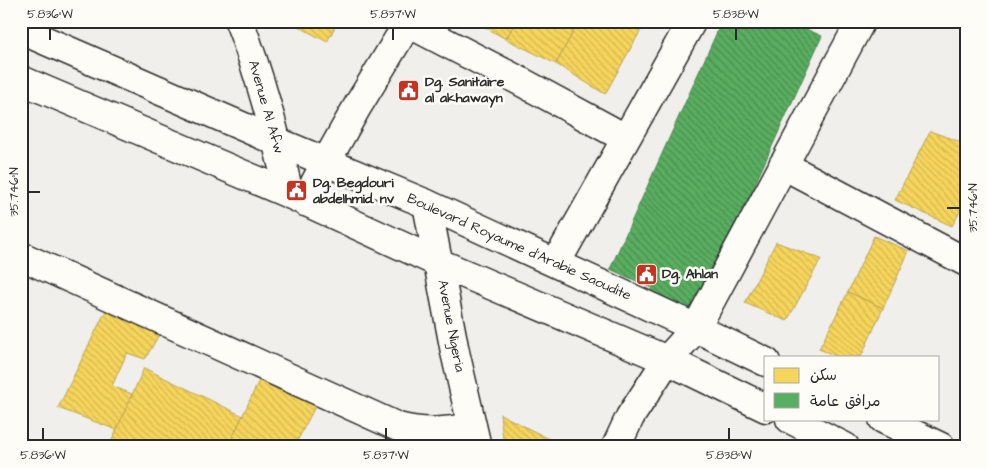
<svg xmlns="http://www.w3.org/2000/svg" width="987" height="468" viewBox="0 0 987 468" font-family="'Architects Daughter','Playpen Sans Arabic',sans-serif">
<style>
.homes{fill:url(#homes-back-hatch);stroke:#b9a24d}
.public{fill:url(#public-back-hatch);stroke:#4c8751}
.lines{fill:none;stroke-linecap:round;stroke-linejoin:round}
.minor-casing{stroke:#2b2b2b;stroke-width:31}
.major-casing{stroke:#2b2b2b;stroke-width:31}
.minor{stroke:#fdfcf7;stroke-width:28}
.major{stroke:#fdfcf7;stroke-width:28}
.ticks{fill:none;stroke:#2b2b2b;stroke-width:2}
.labels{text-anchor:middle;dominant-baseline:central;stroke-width:5;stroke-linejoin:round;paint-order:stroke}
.poi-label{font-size:14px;font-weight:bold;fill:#2b2b2b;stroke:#fdfcf7;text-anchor:start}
.street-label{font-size:14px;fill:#2b2b2b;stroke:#fdfcf7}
.neatline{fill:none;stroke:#2b2b2b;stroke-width:2}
.ticks-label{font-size:12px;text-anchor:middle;fill:#2b2b2b}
</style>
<defs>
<pattern id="homes-back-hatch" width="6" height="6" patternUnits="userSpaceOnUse" patternTransform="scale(1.25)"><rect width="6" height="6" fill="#f6d55c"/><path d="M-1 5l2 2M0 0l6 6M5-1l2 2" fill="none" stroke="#d3b750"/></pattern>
<pattern id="public-back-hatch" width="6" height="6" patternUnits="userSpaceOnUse" patternTransform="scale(1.25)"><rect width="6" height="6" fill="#5aae61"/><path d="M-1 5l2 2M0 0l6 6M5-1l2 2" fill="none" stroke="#4b8e50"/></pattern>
</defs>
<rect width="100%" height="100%" fill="#f0efeb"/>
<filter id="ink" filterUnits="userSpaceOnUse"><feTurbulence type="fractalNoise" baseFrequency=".02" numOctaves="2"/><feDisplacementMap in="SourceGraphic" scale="10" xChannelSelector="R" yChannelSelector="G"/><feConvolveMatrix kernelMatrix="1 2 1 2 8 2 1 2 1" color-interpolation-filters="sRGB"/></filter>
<g filter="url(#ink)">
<g class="homes">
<path d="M 289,21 L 338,21 L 327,42 Z"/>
<path d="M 474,21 L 516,21 L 506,39 Z"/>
<path d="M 516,21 L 579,21 L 556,64 L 506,39 Z"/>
<path d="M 579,21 L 646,21 L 605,94 L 556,64 Z"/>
<path d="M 798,21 L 817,21 L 814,28 Z"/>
<path d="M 829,21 L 852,21 L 849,29 Z"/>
<path d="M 930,131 L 966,144 L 966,201 L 952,226 L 895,200 Z"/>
<path d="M 874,236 L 909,251 L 883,308 L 848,292 Z"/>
<path d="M 776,242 L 821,259 L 787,321 L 745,303 Z"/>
<path d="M 848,292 L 883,308 L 861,357 L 839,357 L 819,349 Z"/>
<path d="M 108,306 L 160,333 L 145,359 L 127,353 L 112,386 L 132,394 L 117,430 L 58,408 Z"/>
<path d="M 144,368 L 243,416 L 228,447 L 109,447 Z"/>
<path d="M 262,374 L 317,403 L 294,447 L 228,447 Z"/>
<path d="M 500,414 L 565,447 L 504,447 Z"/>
</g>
<path class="public" d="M 722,21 L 788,21 L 822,36 L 697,312 L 650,291 L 652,288 L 610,269 Z"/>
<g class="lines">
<defs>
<g id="minor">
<path d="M 239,21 C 261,78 276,135 289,194"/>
<path d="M 408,23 L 518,80 L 625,138"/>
<path d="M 783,165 L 966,262"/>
<path d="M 305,202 L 326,162 L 357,107 L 408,23 L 408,21"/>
<path d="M 427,204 L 455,352 L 477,447"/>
<path d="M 21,256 L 398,427 C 424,434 446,432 472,427"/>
<path d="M 556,263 L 692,21"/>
<path d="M 616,447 L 630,417 L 667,360 L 696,328 L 861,21"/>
</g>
<g id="major">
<path d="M 21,30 L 278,142 L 427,204 L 696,328 L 766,362"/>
<path d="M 21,80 L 289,194 L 439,263 L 667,360 L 766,408"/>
<path d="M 790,419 L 845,447"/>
<path d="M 883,419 L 941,447"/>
</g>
</defs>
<use href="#minor" class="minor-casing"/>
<use href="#major" class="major-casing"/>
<use href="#minor" class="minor"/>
<use href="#major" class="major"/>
</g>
</g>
<path class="ticks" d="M 50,40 L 50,28M 393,40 L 393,28M 736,40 L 736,28M 28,192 L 40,192M 947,208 L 960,208M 43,440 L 43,428M 386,440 L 386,428M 729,440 L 729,428"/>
<defs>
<symbol id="civic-square" viewBox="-11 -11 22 22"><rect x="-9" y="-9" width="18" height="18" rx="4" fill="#c8321e" stroke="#fdfcf7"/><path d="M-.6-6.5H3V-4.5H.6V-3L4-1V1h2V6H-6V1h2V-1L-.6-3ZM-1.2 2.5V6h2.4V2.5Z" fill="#fff"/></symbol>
</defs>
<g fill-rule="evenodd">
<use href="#civic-square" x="396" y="78" width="25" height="25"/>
<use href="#civic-square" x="284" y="178" width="25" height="25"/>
<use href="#civic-square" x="634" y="262" width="25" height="25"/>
</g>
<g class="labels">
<g class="poi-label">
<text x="425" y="82">Dg. Sanitaire<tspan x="425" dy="16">al akhawayn</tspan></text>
<text x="313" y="183">Dg. Begdouri<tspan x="313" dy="16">abdelhmid. nv</tspan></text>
<text x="662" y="274">Dg. Ahlan</text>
</g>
<g class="street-label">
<text transform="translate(266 107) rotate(74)">Avenue Al Afw</text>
<text transform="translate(519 247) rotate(24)">Boulevard Royaume d'Arabie Saoudite</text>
<text transform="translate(451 326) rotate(79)">Avenue Nigeria</text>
</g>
</g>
<rect width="987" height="468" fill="none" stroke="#fdfcf7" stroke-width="55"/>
<rect x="764" y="356" width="175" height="65" fill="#fdfcf7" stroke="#a9a8a5"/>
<rect x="774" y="368" width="25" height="15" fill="#f6d55c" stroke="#a9a8a5"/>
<text x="810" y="380" font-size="15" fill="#2b2b2b">سكن</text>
<rect x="774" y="393" width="25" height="15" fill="#5aae61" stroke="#a9a8a5"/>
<text x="810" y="406" font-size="15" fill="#2b2b2b">مرافق عامة</text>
<rect x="28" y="28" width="932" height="412" class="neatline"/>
<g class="ticks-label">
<text x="50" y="18">5.836°W</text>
<text x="393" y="18">5.837°W</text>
<text x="736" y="18">5.838°W</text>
<text transform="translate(14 192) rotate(-90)" y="4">35.746°N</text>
<text transform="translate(973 208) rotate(-90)" y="4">35.746°N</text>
<text x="43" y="459">5.836°W</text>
<text x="386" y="459">5.837°W</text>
<text x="729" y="459">5.838°W</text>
</g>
</svg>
